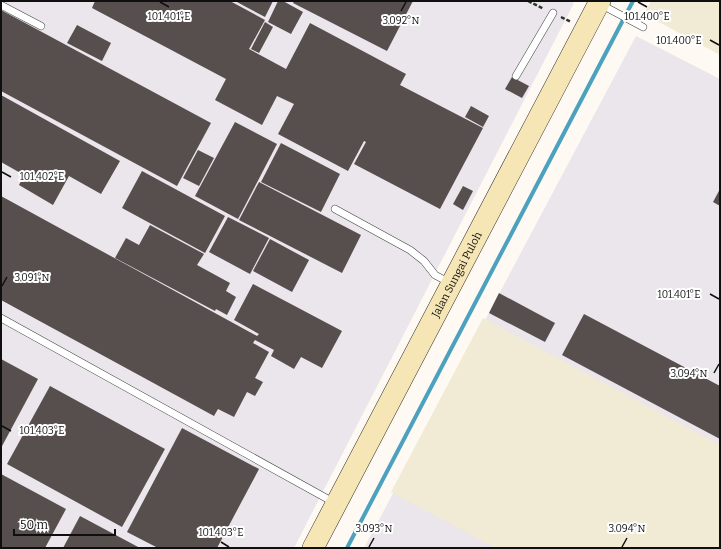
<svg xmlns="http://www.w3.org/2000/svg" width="721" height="549" viewBox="0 0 721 549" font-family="Bitter,serif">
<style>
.industrial{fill:#ebe5ec}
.farmland{fill:#f1ebd5}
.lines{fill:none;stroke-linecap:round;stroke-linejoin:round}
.stream{stroke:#4ca1be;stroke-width:4}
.building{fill:#574f4d}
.lane-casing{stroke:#424242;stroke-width:8}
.secondary-casing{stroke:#313131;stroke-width:22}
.path{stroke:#313131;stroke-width:2.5;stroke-dasharray:4 2;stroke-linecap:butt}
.lane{stroke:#fff;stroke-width:7}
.secondary{stroke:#f6e6b5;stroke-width:21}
.ticks{fill:none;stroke:#0f0f0f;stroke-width:1.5}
.labels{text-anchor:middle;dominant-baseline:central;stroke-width:4;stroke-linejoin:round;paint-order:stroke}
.street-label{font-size:11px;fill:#0f0f0f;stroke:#fff}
.ticks-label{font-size:10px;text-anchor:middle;fill:#0f0f0f;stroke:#fff;stroke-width:4;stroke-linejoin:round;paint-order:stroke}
</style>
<rect width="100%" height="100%" fill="#fefaf3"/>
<g class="industrial">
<path d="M 1,1 L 570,1 L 574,3 L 294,548 L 1,548 Z"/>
<path d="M 636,36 L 720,79 L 720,548 L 364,548 Z"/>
</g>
<g class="farmland">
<path d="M 651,1 L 720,1 L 720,55 L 644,14 Z"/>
<path d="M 483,318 L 720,445 L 720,548 L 496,548 L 391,492 Z"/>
</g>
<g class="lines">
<path class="stream" d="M 347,548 L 633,1"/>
</g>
<g class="building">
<path d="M 95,1 L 230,1 L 265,20 L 249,49 L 286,69 L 310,23 L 406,74 L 400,85 L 483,128 L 440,209 L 354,164 L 366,142 L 364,141 L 348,171 L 278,134 L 294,104 L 277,96 L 262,125 L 215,100 L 226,79 L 92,8 Z"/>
<path d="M 235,1 L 273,1 L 265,17 Z"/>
<path d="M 278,1 L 283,1 L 303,12 L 291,34 L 268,22 Z"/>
<path d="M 294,1 L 413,1 L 387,51 L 293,3 Z"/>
<path d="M 1,10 L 211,123 L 177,186 L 1,91 Z"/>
<path d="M 265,22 L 273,27 L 259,53 L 251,49 Z"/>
<path d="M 77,25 L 111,43 L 102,61 L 67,43 Z"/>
<path d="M 512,77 L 529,86 L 522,98 L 505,89 Z"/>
<path d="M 1,95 L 120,161 L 101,194 L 69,176 L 53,205 L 19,185 L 24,175 L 1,162 Z"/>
<path d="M 471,106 L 489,116 L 483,127 L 465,117 Z"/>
<path d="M 235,122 L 277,144 L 238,219 L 195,196 Z"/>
<path d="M 281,143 L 340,174 L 321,212 L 261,182 Z"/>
<path d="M 198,150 L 214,158 L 199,186 L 183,178 Z"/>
<path d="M 142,171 L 225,216 L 205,253 L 122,208 Z"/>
<path d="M 259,182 L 361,235 L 342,273 L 239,220 Z"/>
<path d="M 463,186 L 473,191 L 463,210 L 453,204 Z"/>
<path d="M 720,189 L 720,206 L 713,202 Z"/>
<path d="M 1,196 L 257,336 L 259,334 L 234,320 L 253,284 L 342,331 L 322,368 L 301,357 L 294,369 L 271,356 L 274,350 L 255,340 L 253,343 L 269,352 L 255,378 L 263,382 L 255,396 L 247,392 L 234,417 L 218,409 L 214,416 L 1,300 Z"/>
<path d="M 228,217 L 269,238 L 250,274 L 209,252 Z"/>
<path d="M 150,225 L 204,254 L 197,265 L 230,283 L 226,291 L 236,297 L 227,315 L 216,309 L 215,311 L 115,258 L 126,238 L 139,245 Z"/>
<path d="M 270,239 L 309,260 L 292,292 L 253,271 Z"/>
<path d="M 499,293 L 555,323 L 545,342 L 489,313 Z"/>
<path d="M 584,314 L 720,386 L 720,439 L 562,355 Z"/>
<path d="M 1,359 L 38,379 L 1,448 Z"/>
<path d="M 50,386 L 165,449 L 122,527 L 7,464 Z"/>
<path d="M 182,428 L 259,469 L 217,548 L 158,548 L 127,532 Z"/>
<path d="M 1,474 L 66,509 L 45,548 L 1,548 Z"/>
<path d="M 80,516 L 140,548 L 63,548 Z"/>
</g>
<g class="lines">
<defs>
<g id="lane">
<path d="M 600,4 L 643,27"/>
<path d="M 1,5 L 41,26"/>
<path d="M 516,76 L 553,13"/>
<path d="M 335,209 L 410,250 L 424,261 L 435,275 L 450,283"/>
<path d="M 1,318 L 335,503"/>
</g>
<g id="secondary">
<path id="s1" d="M 313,548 L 600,1"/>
</g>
</defs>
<use href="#lane" class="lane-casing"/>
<use href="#secondary" class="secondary-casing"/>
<g class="path">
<path d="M 528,1 L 544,9"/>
<path d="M 561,17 L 571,22"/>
</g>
<use href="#lane" class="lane"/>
<use href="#secondary" class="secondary"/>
</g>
<path class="ticks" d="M 160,2 L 169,7M 638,2 L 647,7M 401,11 L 406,2M 710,40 L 719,45M 2,172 L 11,177M 2,286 L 7,277M 710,294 L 719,299M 714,373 L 719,364M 2,426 L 11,431M 221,542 L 229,547M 369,547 L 374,538M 622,547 L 627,538"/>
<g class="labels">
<g class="street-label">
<text stroke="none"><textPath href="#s1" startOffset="309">Jalan Sungai Puloh</textPath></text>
</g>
</g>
<g class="ticks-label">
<text x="169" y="20">101.401°E</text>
<text x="647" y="20">101.400°E</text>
<text x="401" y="24">3.092°N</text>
<text x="679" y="44">101.400°E</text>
<text x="42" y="180">101.402°E</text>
<text x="32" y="281">3.091°N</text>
<text x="679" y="298">101.401°E</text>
<text x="689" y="377">3.094°N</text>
<text x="42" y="434">101.403°E</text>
<text x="374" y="532">3.093°N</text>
<text x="627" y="532">3.094°N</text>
<text x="221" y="536">101.403°E</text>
</g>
<rect width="721" height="549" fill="none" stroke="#0f0f0f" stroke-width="4"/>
<path d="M14 529v6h101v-6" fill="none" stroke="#0f0f0f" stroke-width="2"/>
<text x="20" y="529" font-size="12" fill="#0f0f0f" stroke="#ffffff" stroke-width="3" paint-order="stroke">50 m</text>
</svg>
